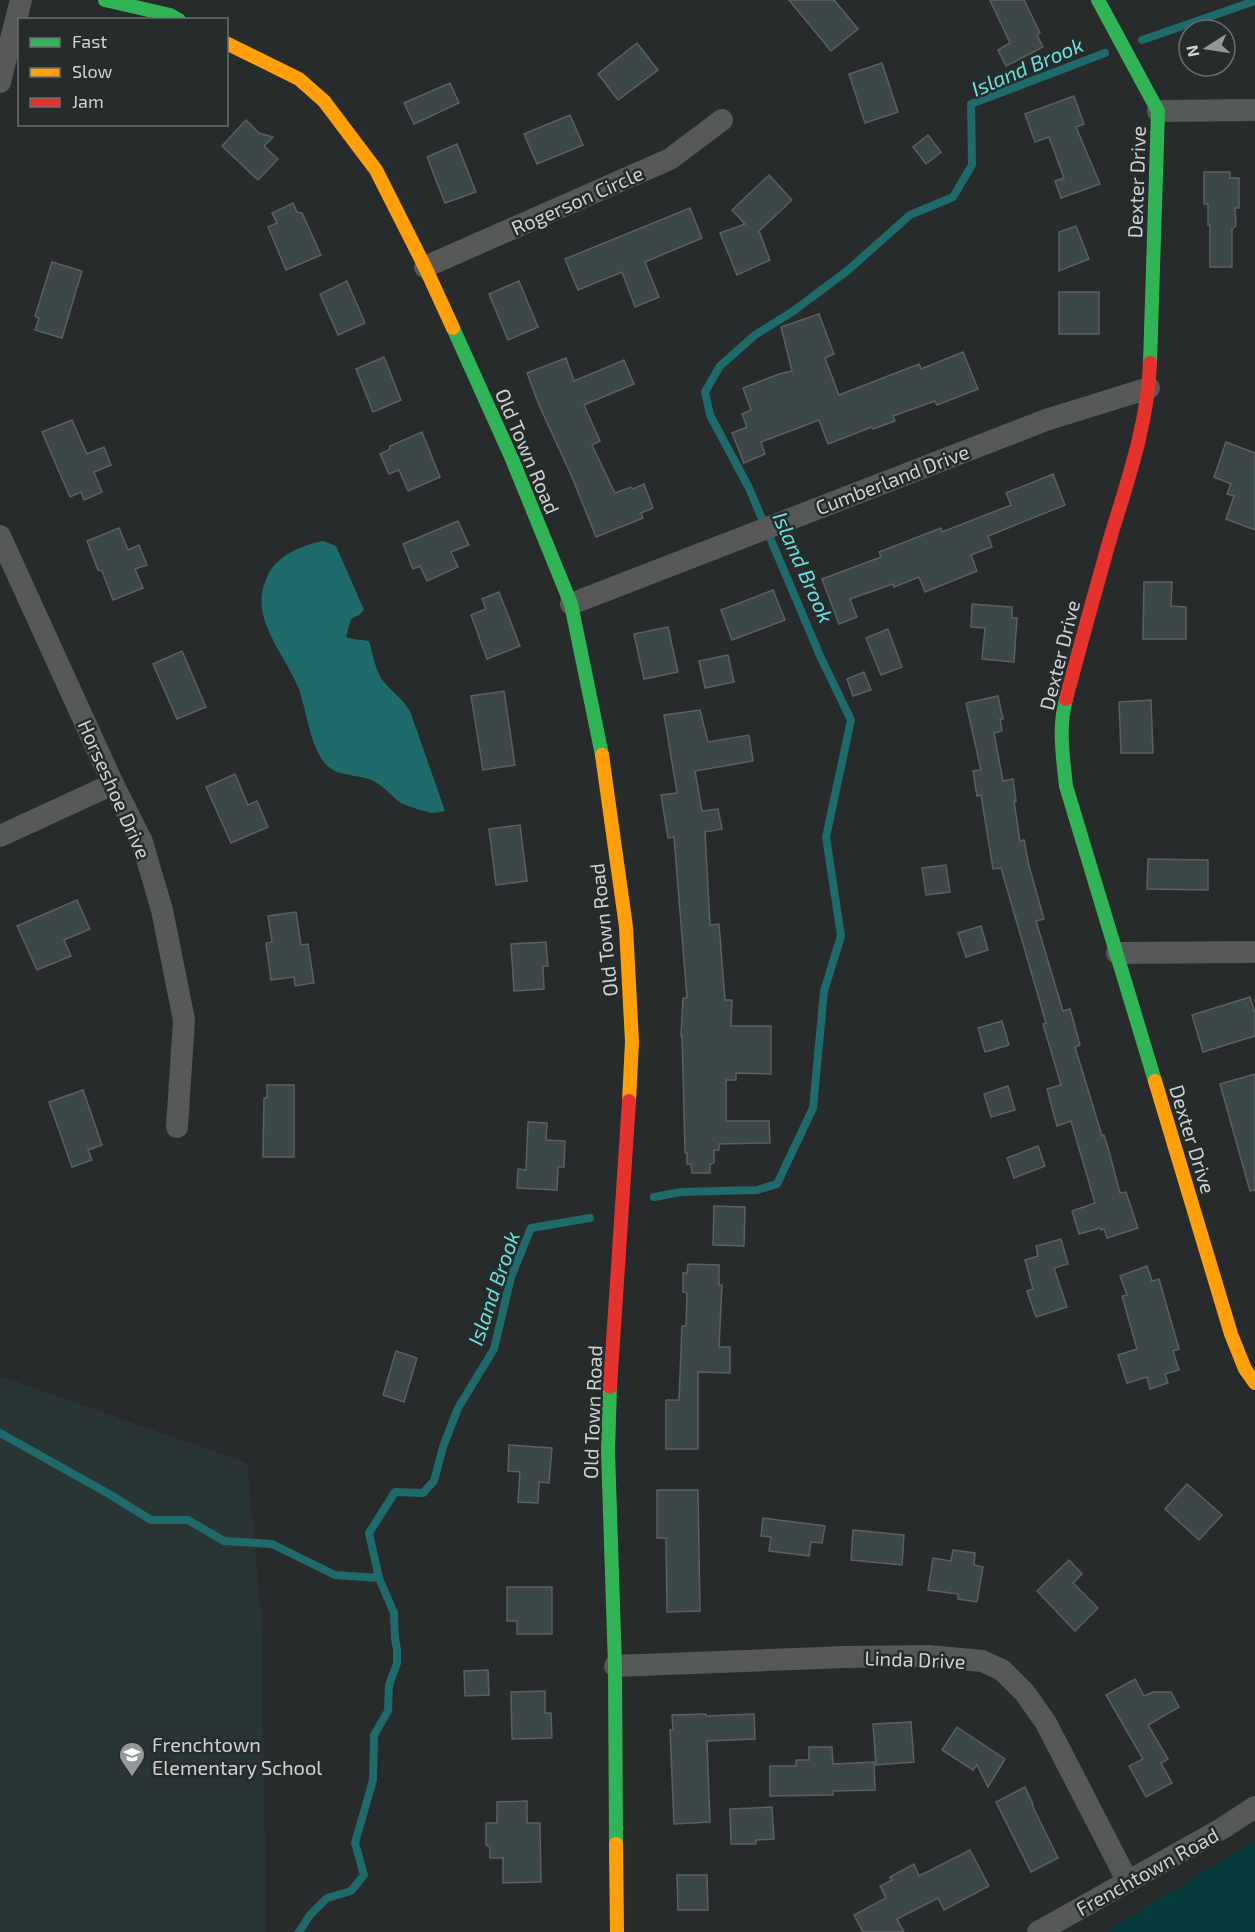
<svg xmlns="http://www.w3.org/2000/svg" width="1255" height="1932" viewBox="0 0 1255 1932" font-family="'Exo 2',sans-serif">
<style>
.built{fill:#293535}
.green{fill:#053b3b}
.water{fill:#1f6a6b}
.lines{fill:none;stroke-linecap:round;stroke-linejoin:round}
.stream{stroke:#1f6a6b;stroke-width:8}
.building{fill:#3c4848;stroke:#5c5f5f;stroke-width:1.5}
.street{stroke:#575858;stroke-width:22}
.fast{stroke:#30b455;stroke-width:14}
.slow{stroke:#ff9f0a;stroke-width:14}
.jam{stroke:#e5322d;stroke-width:14}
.labels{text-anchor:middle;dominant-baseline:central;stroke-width:5;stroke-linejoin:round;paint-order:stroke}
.street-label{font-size:20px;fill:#cfd2d2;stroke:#262c2c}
.poi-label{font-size:20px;fill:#cfd2d2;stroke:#262c2c;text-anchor:start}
.water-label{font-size:21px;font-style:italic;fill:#6adfdf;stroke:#262c2c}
</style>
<rect width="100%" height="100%" fill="#272b2b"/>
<path class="built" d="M 0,1376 L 247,1463 L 262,1623 L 266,1932 L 0,1932 Z"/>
<path class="green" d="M 1255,1841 L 1255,1932 L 1105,1932 Z"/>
<path class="water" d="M 323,541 L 336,546 L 364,610 L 359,615 L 351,619 L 346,637 C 354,640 360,639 369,641 C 373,654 375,671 384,682 C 393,693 401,697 410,711 L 445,811 C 440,812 436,813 431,813 C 428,812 403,805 401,803 C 391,796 384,786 373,781 C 360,774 340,777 329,767 C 310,752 307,709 298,687 C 283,651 248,617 267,577 C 277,555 300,546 323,541 Z"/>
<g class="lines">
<g class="stream">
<path d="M 1142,40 L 1255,1"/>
<path d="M 654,1197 L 681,1192 L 757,1190 L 777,1184 L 813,1108 L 824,991 L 841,936 L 826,837 L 851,720 L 821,658 L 749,488 L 710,415 L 705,392 L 720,366 L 755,335 L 792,312 L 847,271 L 910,215 L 953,197 L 972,165 L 971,104 L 1105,53"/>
<path d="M 0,1433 L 109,1494 L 151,1520 L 188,1520 L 224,1541 L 272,1544 L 335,1575 L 379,1578"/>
<path d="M 299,1932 L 310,1915 L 327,1898 L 351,1891 L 364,1875 L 355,1843 L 373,1780 L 374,1735 L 388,1711 L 389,1685 L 397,1663 L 397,1650 L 395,1638 L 394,1613 L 379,1578 L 369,1533 L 395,1492 L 423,1493 L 434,1481 L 443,1447 L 458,1408 L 494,1349 L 511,1277 L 531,1228 L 590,1218"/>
</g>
</g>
<g class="building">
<path d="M 789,0 L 834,0 L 858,29 L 831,51 Z"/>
<path d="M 990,0 L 1024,0 L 1040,33 L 1037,35 L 1043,47 L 1006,66 L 998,50 L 1010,43 Z"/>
<path d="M 637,43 L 658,70 L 618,100 L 598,74 Z"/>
<path d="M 882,63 L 898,112 L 865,123 L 849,74 Z"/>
<path d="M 450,83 L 459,103 L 414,124 L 404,103 Z"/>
<path d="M 1074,96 L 1084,124 L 1076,127 L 1100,184 L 1061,198 L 1055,181 L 1064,178 L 1049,137 L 1035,142 L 1025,114 Z"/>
<path d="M 570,115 L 583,145 L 537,164 L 524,134 Z"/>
<path d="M 246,120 L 259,133 L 273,137 L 264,146 L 278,159 L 258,180 L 222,146 Z"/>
<path d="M 928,135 L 941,152 L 926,164 L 913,147 Z"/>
<path d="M 457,144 L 476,192 L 445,203 L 427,157 Z"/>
<path d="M 1204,172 L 1230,172 L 1230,178 L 1239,178 L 1239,208 L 1235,208 L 1236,226 L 1232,229 L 1232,267 L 1210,267 L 1210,225 L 1208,225 L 1208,204 L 1204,204 Z"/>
<path d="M 769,175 L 792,200 L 759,231 L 770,260 L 737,275 L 720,233 L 745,224 L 732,210 Z"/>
<path d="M 293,203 L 297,212 L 302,213 L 321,255 L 286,270 L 268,227 L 277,223 L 272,213 Z"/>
<path d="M 690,208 L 702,238 L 645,262 L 659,297 L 635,307 L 622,272 L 578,290 L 565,259 Z"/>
<path d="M 1076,226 L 1089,259 L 1059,271 L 1059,232 Z"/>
<path d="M 52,262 L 82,271 L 62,338 L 35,330 L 39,318 L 35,316 Z"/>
<path d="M 347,281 L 365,323 L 338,335 L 320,294 Z"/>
<path d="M 519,281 L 538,327 L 508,340 L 489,294 Z"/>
<rect x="1059" y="292" width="40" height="42"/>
<path d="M 819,314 L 834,354 L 825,358 L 839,395 L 919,364 L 921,369 L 963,352 L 978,389 L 937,405 L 935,401 L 893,416 L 895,421 L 873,429 L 872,427 L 828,444 L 819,420 L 761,442 L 765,454 L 744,463 L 732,433 L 747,427 L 742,414 L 751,410 L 743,388 L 779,374 L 792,371 L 781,327 Z"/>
<path d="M 384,357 L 401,400 L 373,412 L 356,369 Z"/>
<path d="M 566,358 L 574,381 L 624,360 L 634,384 L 584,405 L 600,441 L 592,445 L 615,493 L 631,487 L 633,489 L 644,484 L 653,508 L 641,513 L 643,518 L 596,537 L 572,477 L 539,405 L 527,373 Z"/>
<path d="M 72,420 L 87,454 L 104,447 L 111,465 L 94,472 L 102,492 L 84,500 L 81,492 L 70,497 L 42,432 Z"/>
<path d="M 422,432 L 440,477 L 408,491 L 399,470 L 389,474 L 380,454 L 389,450 L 390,446 Z"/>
<path d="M 1226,442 L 1255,453 L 1255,530 L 1226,519 L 1234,496 L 1227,494 L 1231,484 L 1214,477 Z"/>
<path d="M 1053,474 L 1065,505 L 988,536 L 992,547 L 971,555 L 977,571 L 925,592 L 919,577 L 894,587 L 893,584 L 850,599 L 857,617 L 839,624 L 822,579 L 881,557 L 879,552 L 941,528 L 942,532 L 1011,505 L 1006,493 Z"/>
<path d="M 458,521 L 469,545 L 451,552 L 458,567 L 427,581 L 420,566 L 413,569 L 403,544 Z"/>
<path d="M 119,528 L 128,550 L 139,545 L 147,565 L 135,569 L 143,588 L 113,600 L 102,571 L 98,570 L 87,541 Z"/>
<path d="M 1144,582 L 1172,582 L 1171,606 L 1186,607 L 1186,639 L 1143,639 Z"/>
<path d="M 773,590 L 785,620 L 732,640 L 721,610 Z"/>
<path d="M 499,592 L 520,646 L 487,659 L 471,615 L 486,609 L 482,599 Z"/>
<path d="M 972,604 L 1012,607 L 1012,618 L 1017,618 L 1014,662 L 982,659 L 985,628 L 971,627 Z"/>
<path d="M 668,627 L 678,672 L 644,679 L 634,634 Z"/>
<path d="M 888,629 L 902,667 L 881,675 L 866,638 Z"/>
<path d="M 182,651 L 206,707 L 177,719 L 153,664 Z"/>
<path d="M 728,655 L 734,682 L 705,688 L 699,661 Z"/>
<path d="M 864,672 L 871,690 L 853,696 L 847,679 Z"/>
<path d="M 504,691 L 515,765 L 483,770 L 471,696 Z"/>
<path d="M 998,696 L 1003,719 L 1000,719 L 1002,731 L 994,733 L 1003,781 L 1013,779 L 1016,801 L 1014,801 L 1020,841 L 1024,840 L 1029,866 L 1044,919 L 1036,921 L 1063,1011 L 1070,1009 L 1080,1045 L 1075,1047 L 1102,1136 L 1104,1135 L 1108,1148 L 1120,1193 L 1126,1192 L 1138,1228 L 1107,1238 L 1104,1229 L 1101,1230 L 1100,1228 L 1079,1234 L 1072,1211 L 1095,1203 L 1071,1121 L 1057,1126 L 1047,1089 L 1061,1085 L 1043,1024 L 1046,1023 L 1001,868 L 993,869 L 981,795 L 977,796 L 973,771 L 981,770 L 966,703 Z"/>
<path d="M 1151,700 L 1153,753 L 1121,753 L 1119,702 Z"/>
<path d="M 700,710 L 708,742 L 749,735 L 753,761 L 695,771 L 702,811 L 718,809 L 722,829 L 705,832 L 710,925 L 719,924 L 725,1000 L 732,1000 L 731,1026 L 771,1026 L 771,1074 L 736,1073 L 736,1080 L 726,1080 L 726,1121 L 769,1121 L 770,1143 L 719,1144 L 719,1150 L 714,1150 L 714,1163 L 710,1164 L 710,1173 L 692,1173 L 691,1164 L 687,1164 L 687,1153 L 685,1153 L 682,1036 L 681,1036 L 683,998 L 687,998 L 674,837 L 668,838 L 661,795 L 677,793 L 664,715 Z"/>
<path d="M 235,774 L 248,805 L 257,801 L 268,827 L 231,843 L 206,787 Z"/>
<path d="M 520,825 L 527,881 L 496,885 L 489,829 Z"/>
<path d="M 1148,859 L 1208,860 L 1208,890 L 1147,889 Z"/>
<path d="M 946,865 L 950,892 L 926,895 L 922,868 Z"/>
<path d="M 77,900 L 90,929 L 64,940 L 71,956 L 37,970 L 17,926 Z"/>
<path d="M 296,912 L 301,945 L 308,944 L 314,983 L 295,986 L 294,977 L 271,980 L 266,943 L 272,942 L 268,916 Z"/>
<path d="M 981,926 L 988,950 L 966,957 L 958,933 Z"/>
<path d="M 546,942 L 548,966 L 543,966 L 544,989 L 514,991 L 511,944 Z"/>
<path d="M 1250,997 L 1255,1013 L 1255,1036 L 1203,1052 L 1192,1015 Z"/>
<path d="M 1002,1021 L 1009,1045 L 985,1052 L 978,1028 Z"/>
<path d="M 1255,1074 L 1255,1190 L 1250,1191 L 1220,1084 Z"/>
<path d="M 267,1085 L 294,1085 L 294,1157 L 263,1157 L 264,1098 L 267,1098 Z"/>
<path d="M 1008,1086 L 1015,1110 L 991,1117 L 984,1094 Z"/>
<path d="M 83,1090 L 102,1145 L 88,1150 L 92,1160 L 72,1167 L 49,1102 Z"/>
<path d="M 528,1122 L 547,1123 L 546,1140 L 565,1141 L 564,1167 L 558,1167 L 557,1190 L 517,1188 L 518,1169 L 526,1170 Z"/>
<path d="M 1038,1146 L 1045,1166 L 1014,1178 L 1007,1158 Z"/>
<path d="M 714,1206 L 745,1207 L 744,1246 L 713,1245 Z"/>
<path d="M 1061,1239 L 1068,1264 L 1054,1268 L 1067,1307 L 1036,1317 L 1027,1291 L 1033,1289 L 1025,1260 L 1038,1256 L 1036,1246 Z"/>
<path d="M 688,1264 L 719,1265 L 719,1285 L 722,1285 L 719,1347 L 730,1347 L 730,1373 L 698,1372 L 698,1449 L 666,1449 L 666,1400 L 679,1400 L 682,1326 L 686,1326 L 687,1293 L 683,1292 L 683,1273 L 687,1273 Z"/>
<path d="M 1147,1266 L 1152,1281 L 1159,1279 L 1179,1349 L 1173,1351 L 1179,1370 L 1165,1374 L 1168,1383 L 1150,1389 L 1147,1377 L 1127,1383 L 1118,1355 L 1137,1349 L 1122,1296 L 1127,1295 L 1120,1276 Z"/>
<path d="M 396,1351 L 417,1358 L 404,1402 L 383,1395 Z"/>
<path d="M 509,1445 L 552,1448 L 549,1483 L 539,1482 L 538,1503 L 518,1502 L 520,1472 L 508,1471 Z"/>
<path d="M 1187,1484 L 1222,1515 L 1199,1540 L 1165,1509 Z"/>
<path d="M 657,1490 L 698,1490 L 700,1611 L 667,1612 L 666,1538 L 657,1538 Z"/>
<path d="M 763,1518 L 825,1526 L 822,1543 L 811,1542 L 809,1556 L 769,1551 L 771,1537 L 761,1536 Z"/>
<path d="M 853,1530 L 904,1535 L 902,1565 L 851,1560 Z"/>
<path d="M 953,1550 L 975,1553 L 974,1565 L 983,1567 L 977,1602 L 958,1599 L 958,1594 L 928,1590 L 933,1558 L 951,1561 Z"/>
<path d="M 1069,1560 L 1082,1574 L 1073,1583 L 1098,1608 L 1075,1631 L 1037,1591 Z"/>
<path d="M 507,1587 L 552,1587 L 552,1634 L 517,1634 L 517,1621 L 507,1621 Z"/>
<path d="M 488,1670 L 489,1695 L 465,1696 L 464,1671 Z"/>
<path d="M 1135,1679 L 1144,1696 L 1153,1692 L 1171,1692 L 1179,1707 L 1148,1725 L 1168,1759 L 1161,1763 L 1172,1783 L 1146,1797 L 1129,1766 L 1143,1759 L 1106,1695 Z"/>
<path d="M 545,1691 L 545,1713 L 551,1713 L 552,1738 L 512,1739 L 511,1692 Z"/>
<path d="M 706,1714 L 706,1716 L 754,1714 L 755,1739 L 707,1741 L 710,1822 L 674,1824 L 670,1730 L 673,1730 L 672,1715 Z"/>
<path d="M 911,1722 L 914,1762 L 876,1765 L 873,1724 Z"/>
<path d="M 957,1727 L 1005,1759 L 988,1787 L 977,1765 L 973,1770 L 942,1750 Z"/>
<path d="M 809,1747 L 832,1747 L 833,1764 L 874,1762 L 875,1790 L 833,1791 L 833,1795 L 770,1796 L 770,1766 L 796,1766 L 796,1760 L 809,1760 Z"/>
<path d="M 1025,1787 L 1032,1802 L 1033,1807 L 1058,1858 L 1031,1872 L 996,1802 Z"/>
<path d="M 527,1801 L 527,1823 L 540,1823 L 541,1882 L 503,1883 L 503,1858 L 490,1858 L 490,1847 L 486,1845 L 486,1823 L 497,1823 L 497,1802 Z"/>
<path d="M 772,1807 L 774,1839 L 756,1840 L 756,1844 L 731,1844 L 730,1809 Z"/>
<path d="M 970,1850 L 989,1886 L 944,1910 L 938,1898 L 897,1919 L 904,1932 L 863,1932 L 854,1915 L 886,1898 L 880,1886 L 892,1880 L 890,1877 L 914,1864 L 919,1876 Z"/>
<path d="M 677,1875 L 707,1875 L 708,1910 L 678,1910 Z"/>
</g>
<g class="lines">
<g class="street">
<path d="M 0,82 L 21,0"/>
<path d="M 1158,111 L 1255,110"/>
<path d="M 425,267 L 670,159 L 722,120"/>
<path d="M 0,536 L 113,784 L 142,842 L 162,910 L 184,1020 L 177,1127"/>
<path d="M 571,604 L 1046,420 L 1149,388"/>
<path d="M 0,836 L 113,784"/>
<path d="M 1117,953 L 1255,952"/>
<path d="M 615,1666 L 845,1657 L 929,1656 L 982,1661 L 1002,1670 L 1025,1693 L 1046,1723 L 1128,1882"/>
<path d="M 1038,1932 L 1223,1828 L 1255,1807"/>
</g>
<g class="fast">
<path d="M 105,0 L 170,15 L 179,20"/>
<path d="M 1098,0 L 1158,111 L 1150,363"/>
<path d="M 453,328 L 512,459 L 571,604 L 602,755"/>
<path d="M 1066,699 C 1058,728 1063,757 1066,786 L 1155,1081"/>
<path d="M 610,1387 L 608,1451 L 615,1666 L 616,1844"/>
</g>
<g class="slow">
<path d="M 226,43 L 299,79 L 324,101 L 376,170 L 425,267 L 453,328"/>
<path d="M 602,755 L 626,927 L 632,1042 L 629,1101"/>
<path d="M 1155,1081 L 1231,1334 L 1245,1369 L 1255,1383"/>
<path d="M 616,1844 L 617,1932"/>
</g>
<g class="jam">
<path d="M 1066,699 C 1081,643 1096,588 1112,532 C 1129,477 1148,421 1150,363"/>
<path d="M 610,1387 L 629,1101"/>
</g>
</g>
<defs>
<symbol id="school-pin" viewBox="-11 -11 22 30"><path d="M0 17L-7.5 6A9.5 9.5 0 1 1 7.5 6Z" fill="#949898" stroke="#262c2c"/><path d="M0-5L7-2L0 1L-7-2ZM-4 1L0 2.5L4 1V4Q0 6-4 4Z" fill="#fff"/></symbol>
</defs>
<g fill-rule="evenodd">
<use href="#school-pin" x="117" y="1740" width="30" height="40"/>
</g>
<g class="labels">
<g class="street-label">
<text transform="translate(1136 182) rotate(-88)">Dexter Drive</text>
<text transform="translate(577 200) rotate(-24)">Rogerson Circle</text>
<text transform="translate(528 451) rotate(67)">Old Town Road</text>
<text transform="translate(892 479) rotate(-21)">Cumberland Drive</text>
<text transform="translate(1059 655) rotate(-76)">Dexter Drive</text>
<text transform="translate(115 789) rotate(66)">Horseshoe Drive</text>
<text transform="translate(603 930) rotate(-96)">Old Town Road</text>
<text transform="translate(1193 1139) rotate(73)">Dexter Drive</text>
<text transform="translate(592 1412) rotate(-88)">Old Town Road</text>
<text transform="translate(915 1659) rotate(2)">Linda Drive</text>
<text transform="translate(1147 1871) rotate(-29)">Frenchtown Road</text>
</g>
<g class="poi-label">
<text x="152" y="1744">Frenchtown<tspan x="152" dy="23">Elementary School</tspan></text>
</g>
<g class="water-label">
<text transform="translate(1027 66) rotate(-23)">Island Brook</text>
<text transform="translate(804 567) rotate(66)">Island Brook</text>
<text transform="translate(493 1288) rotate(-71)">Island Brook</text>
</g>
</g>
<rect x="18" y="18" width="210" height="108" fill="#262c2c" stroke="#6a6e6e" stroke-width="1.5"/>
<rect x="30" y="38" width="30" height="9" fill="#30b455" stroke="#6a6e6e" stroke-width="1.5"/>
<text x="72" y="48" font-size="18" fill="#cfd2d2">Fast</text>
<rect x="30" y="68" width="30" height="9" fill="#ff9f0a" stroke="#6a6e6e" stroke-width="1.5"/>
<text x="72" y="78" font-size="18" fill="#cfd2d2">Slow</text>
<rect x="30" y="98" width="30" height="9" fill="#e5322d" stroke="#6a6e6e" stroke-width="1.5"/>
<text x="72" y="108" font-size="18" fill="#cfd2d2">Jam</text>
<g transform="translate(1207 48) rotate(258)"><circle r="28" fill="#262c2c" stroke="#6a6e6e" stroke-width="1.5"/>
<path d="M0-4.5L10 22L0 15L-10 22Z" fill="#949898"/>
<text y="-9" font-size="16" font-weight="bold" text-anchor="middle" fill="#cfd2d2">N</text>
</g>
</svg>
